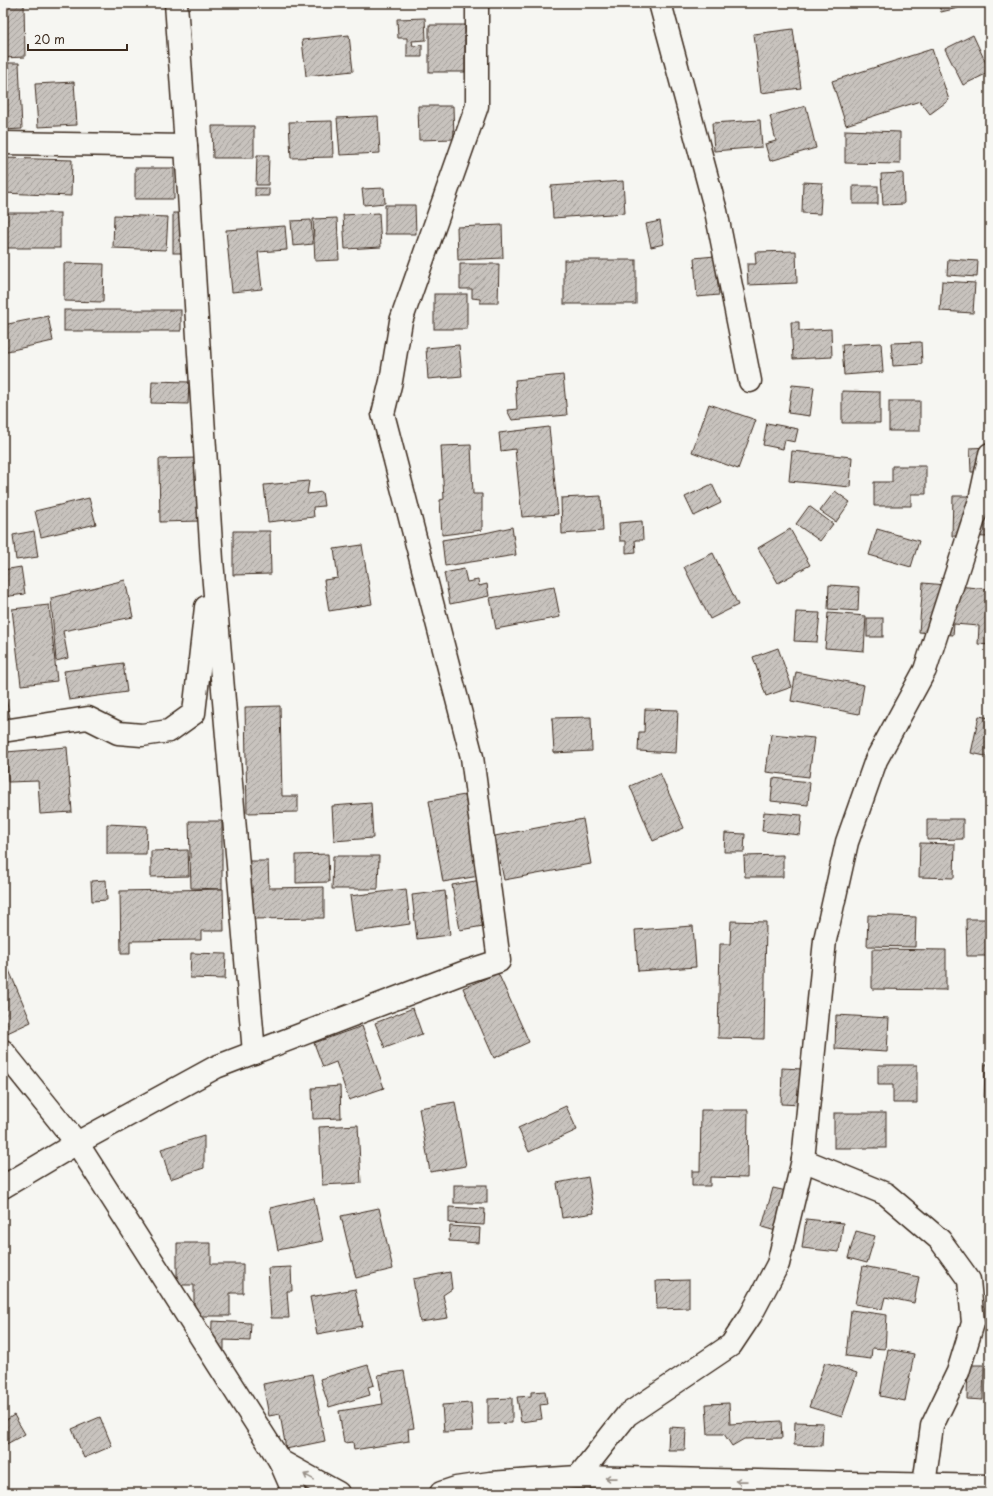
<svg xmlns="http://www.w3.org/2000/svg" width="993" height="1496" viewBox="0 0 993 1496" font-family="'Playpen Sans',sans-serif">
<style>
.building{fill:url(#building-hatch);stroke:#3b2a1e}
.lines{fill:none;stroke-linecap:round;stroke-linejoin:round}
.minor-casing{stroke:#3b2a1e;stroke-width:25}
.major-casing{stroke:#3b2a1e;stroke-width:25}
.minor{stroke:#f6f6f2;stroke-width:22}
.major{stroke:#f6f6f2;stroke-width:22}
.oneway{stroke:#989088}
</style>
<defs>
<pattern id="building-hatch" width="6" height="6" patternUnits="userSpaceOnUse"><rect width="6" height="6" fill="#c8c3be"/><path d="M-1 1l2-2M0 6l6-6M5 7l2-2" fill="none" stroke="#a49f9a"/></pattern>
</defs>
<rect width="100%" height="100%" fill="#f6f6f2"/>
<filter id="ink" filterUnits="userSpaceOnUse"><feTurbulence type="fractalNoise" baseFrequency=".025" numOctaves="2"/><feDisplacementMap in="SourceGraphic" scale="8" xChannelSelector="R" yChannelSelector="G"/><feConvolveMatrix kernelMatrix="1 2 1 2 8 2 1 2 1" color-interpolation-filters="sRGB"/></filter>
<g filter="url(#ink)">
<g class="building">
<path d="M 3,3 L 24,3 L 25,57 L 3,58 Z"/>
<path d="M 938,3 L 957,3 L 958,8 L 941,12 Z"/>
<path d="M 425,18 L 426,40 L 412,41 L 413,46 L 422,45 L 422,57 L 407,57 L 407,38 L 398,38 L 397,19 Z"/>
<rect x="429" y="25" width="36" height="47"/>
<path d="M 793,29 L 801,88 L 761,93 L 754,34 Z"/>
<path d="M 349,35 L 353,71 L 306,76 L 302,40 Z"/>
<path d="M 973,35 L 990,72 L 963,85 L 945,49 Z"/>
<path d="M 932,49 L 949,100 L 930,114 L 920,101 L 846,125 L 832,81 Z"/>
<path d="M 3,63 L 19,63 L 22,129 L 3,130 Z"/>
<path d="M 74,82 L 77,125 L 38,127 L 35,84 Z"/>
<path d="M 418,106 L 453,106 L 454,139 L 419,140 Z"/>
<path d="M 806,106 L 816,148 L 770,161 L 765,144 L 776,141 L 770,116 Z"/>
<path d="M 378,116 L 380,153 L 340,155 L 337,118 Z"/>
<path d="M 760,120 L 762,147 L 714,151 L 712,123 Z"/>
<path d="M 332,121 L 333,157 L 291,158 L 289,122 Z"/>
<path d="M 212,126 L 254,126 L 254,158 L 213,158 Z"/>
<path d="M 845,130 L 900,132 L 900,164 L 845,163 Z"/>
<path d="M 257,155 L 269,155 L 268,185 L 256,185 Z"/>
<path d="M 3,158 L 72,160 L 71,196 L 3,193 Z"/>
<rect x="135" y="168" width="39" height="31"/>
<path d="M 903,173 L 904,204 L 883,205 L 881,174 Z"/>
<path d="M 623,181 L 625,213 L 553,218 L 551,186 Z"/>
<path d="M 803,182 L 822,183 L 820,214 L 802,213 Z"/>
<rect x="853" y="186" width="25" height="18"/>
<rect x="255" y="188" width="14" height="8"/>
<path d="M 384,188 L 385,203 L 364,205 L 362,189 Z"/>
<path d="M 385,205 L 415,205 L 416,234 L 385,234 Z"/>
<rect x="3" y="213" width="57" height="35"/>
<rect x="173" y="213" width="10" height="40"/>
<path d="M 379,213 L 381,247 L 345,249 L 343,215 Z"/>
<path d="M 114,215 L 168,217 L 166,250 L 113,248 Z"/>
<path d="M 337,218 L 339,260 L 315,261 L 313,219 Z"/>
<path d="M 311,220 L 313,244 L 293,246 L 291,221 Z"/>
<path d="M 660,221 L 664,244 L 651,247 L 646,224 Z"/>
<path d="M 502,225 L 503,258 L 458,260 L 457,227 Z"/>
<path d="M 285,226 L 287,250 L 258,252 L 262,289 L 232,292 L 226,230 Z"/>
<path d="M 796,251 L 797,283 L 748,285 L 747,264 L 756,264 L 755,252 Z"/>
<path d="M 715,256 L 719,295 L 697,297 L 694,258 Z"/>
<path d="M 948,259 L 978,261 L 977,277 L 947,275 Z"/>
<rect x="564" y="260" width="72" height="44"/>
<path d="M 64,263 L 104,264 L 103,302 L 64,301 Z"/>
<path d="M 460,264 L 499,264 L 498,303 L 480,303 L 480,299 L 472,298 L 472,289 L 460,289 Z"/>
<path d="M 942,281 L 975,283 L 973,313 L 940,311 Z"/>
<rect x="434" y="294" width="33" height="35"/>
<rect x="64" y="310" width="117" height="21"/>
<path d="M 48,316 L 53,341 L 3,352 L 3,325 Z"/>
<path d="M 791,322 L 799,322 L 799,331 L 831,329 L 832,357 L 793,359 Z"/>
<path d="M 921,342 L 922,364 L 893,366 L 891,343 Z"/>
<path d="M 881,343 L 883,372 L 844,375 L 842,345 Z"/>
<path d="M 459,345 L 462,376 L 428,379 L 426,348 Z"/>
<path d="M 563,375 L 567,415 L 512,420 L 507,410 L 517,409 L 515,380 Z"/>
<path d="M 152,381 L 189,382 L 188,404 L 151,403 Z"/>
<path d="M 792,385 L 814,387 L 810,416 L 788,413 Z"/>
<path d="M 842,391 L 880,392 L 880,423 L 842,423 Z"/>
<rect x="889" y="401" width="31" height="30"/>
<path d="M 709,404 L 756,420 L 738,469 L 692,452 Z"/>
<path d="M 767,423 L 798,429 L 795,442 L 785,440 L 783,449 L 763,445 Z"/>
<path d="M 549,427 L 558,514 L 522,517 L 515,449 L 501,451 L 499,433 Z"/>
<path d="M 471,445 L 473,494 L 482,494 L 482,530 L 442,535 L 440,500 L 444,499 L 441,446 Z"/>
<path d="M 990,447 L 990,472 L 971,472 L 970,448 Z"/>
<path d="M 792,451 L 852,457 L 850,487 L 789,481 Z"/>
<path d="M 197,458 L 200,521 L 160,522 L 159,459 Z"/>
<path d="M 892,466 L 926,466 L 926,494 L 911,494 L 911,506 L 874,506 L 874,482 L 892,482 Z"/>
<path d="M 309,481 L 307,494 L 322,492 L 324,506 L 313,507 L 314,517 L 268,522 L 264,485 Z"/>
<path d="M 712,484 L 721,503 L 694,516 L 685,497 Z"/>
<path d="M 835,491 L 850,502 L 836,522 L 820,511 Z"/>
<path d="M 601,496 L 603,531 L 562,534 L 561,498 Z"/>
<path d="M 953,496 L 990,496 L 990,537 L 952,536 Z"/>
<path d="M 89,498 L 96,524 L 41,537 L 35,511 Z"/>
<path d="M 809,506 L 833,524 L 820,541 L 796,524 Z"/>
<path d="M 642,521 L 643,540 L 635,540 L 636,552 L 626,553 L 626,541 L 620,541 L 619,523 Z"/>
<path d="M 512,527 L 516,555 L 445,566 L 442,540 L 485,533 Z"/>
<path d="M 790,529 L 810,565 L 778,583 L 758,548 Z"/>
<path d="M 877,529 L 919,541 L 911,567 L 869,555 Z"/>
<path d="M 34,531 L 38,557 L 16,560 L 13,535 Z"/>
<path d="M 233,531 L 270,531 L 271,574 L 233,575 Z"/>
<path d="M 362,545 L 372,604 L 329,611 L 324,580 L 338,578 L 334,549 Z"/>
<path d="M 713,553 L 738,605 L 710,619 L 684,567 Z"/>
<path d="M 21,567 L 25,594 L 3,597 L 3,570 Z"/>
<path d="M 464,569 L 467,582 L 478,580 L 479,586 L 487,584 L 489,596 L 450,604 L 444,573 Z"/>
<path d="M 125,580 L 133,617 L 63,631 L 68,658 L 56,661 L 51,598 Z"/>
<path d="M 923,583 L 990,589 L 990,645 L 978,644 L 979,626 L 954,624 L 953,635 L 919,632 Z"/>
<path d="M 829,585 L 859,587 L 858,611 L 828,609 Z"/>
<path d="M 554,587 L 560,617 L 496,629 L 490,598 Z"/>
<path d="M 49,605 L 57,681 L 21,685 L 12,609 Z"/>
<path d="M 796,612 L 820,613 L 817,642 L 794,641 Z"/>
<path d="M 828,613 L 866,616 L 864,651 L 825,648 Z"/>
<rect x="867" y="618" width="16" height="19"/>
<path d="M 778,648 L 792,687 L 766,696 L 753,657 Z"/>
<path d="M 123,663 L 127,692 L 69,700 L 64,671 Z"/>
<path d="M 796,672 L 864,685 L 859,714 L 791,701 Z"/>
<path d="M 3,698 L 6,698 L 10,718 L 3,719 Z"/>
<path d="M 280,706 L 282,796 L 298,796 L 298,812 L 247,813 L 245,707 Z"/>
<path d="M 645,709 L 678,710 L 676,753 L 638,751 L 639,732 L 644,732 Z"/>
<path d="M 979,716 L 990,718 L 990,757 L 971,753 Z"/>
<path d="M 591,717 L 592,751 L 554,753 L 552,718 Z"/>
<path d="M 771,734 L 814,738 L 809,777 L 766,772 Z"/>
<path d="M 67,747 L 72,812 L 40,814 L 38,781 L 8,782 L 6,752 Z"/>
<path d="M 660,773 L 684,828 L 653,841 L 630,786 Z"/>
<path d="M 773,778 L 810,782 L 808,805 L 771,801 Z"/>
<path d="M 465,795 L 479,876 L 443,882 L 429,801 Z"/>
<path d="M 371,803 L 373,838 L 334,841 L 332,806 Z"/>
<path d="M 764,812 L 802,815 L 800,835 L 762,831 Z"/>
<path d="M 583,819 L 591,864 L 504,880 L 495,836 Z"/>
<path d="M 927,819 L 963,819 L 963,839 L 927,840 Z"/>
<path d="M 189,821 L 222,821 L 222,889 L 191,888 Z"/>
<path d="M 107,824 L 147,826 L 146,854 L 107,854 Z"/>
<path d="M 725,833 L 745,834 L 744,852 L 724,852 Z"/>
<path d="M 920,843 L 955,844 L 954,878 L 919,877 Z"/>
<path d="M 188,850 L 189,876 L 151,877 L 151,851 Z"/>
<path d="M 328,854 L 329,882 L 296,883 L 296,855 Z"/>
<path d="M 783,855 L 783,877 L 745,877 L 744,856 Z"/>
<path d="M 333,856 L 379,856 L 378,889 L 332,889 Z"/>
<path d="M 249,861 L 268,861 L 269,888 L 324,887 L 324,918 L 251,919 Z"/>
<path d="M 106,880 L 107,900 L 92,901 L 91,881 Z"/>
<path d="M 481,880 L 489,925 L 460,930 L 452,885 Z"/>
<path d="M 223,889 L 224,931 L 201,931 L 201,940 L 130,941 L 130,954 L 121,954 L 120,891 Z"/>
<path d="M 406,889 L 410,924 L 355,932 L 350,896 Z"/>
<path d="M 445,891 L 450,935 L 417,939 L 412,895 Z"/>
<path d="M 868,915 L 916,917 L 915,947 L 867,946 Z"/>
<path d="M 966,919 L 990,919 L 990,956 L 967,956 Z"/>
<path d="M 731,921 L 766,922 L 764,1039 L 718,1038 L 720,944 L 730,944 Z"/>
<path d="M 693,926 L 696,967 L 638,971 L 635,930 Z"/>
<path d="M 872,949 L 946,950 L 946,990 L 872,989 Z"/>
<path d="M 191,953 L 226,954 L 225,979 L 190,978 Z"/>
<path d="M 3,956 L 31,1022 L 3,1035 Z"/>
<path d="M 498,973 L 529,1042 L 494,1058 L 463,988 Z"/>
<path d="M 413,1008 L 422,1034 L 385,1048 L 375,1023 Z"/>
<path d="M 836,1015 L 889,1018 L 887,1052 L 835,1049 Z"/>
<path d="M 362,1026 L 384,1088 L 349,1100 L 336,1062 L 323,1067 L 314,1043 Z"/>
<path d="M 985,1064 L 990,1064 L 990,1103 L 984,1103 Z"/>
<path d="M 878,1065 L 917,1065 L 917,1103 L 893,1103 L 893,1085 L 878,1085 Z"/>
<path d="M 782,1068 L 802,1069 L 801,1105 L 781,1104 Z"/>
<path d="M 340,1086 L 341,1118 L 313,1119 L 312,1088 Z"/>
<path d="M 455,1102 L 466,1166 L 430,1172 L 419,1108 Z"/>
<path d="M 566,1106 L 577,1130 L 529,1152 L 518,1128 Z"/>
<path d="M 701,1110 L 748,1110 L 747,1178 L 710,1177 L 710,1186 L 692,1186 L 692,1171 L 700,1171 Z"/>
<rect x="834" y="1113" width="52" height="35"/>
<path d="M 358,1125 L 361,1183 L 322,1185 L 319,1127 Z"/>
<path d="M 204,1136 L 204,1168 L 170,1179 L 161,1149 Z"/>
<path d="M 588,1177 L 594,1213 L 562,1218 L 557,1183 Z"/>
<rect x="454" y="1185" width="33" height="18"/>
<path d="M 773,1188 L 791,1192 L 779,1232 L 762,1227 Z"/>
<path d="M 314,1198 L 323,1241 L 278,1250 L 270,1208 Z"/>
<path d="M 449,1207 L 485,1209 L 484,1225 L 449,1223 Z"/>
<path d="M 379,1208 L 393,1269 L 356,1278 L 341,1216 Z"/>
<path d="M 806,1219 L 843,1223 L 839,1252 L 802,1248 Z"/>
<path d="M 450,1226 L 480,1228 L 479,1243 L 449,1241 Z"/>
<path d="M 856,1231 L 875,1236 L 867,1263 L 848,1258 Z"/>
<path d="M 177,1243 L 211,1243 L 211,1264 L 243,1264 L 243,1293 L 230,1293 L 230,1316 L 194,1316 L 194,1285 L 177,1285 Z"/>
<path d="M 863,1266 L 919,1277 L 914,1303 L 885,1297 L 882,1309 L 855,1304 Z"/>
<path d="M 291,1267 L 292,1291 L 287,1291 L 289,1318 L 271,1318 L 268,1268 Z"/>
<path d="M 450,1272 L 452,1289 L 443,1295 L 448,1318 L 420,1322 L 413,1279 Z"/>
<path d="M 689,1280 L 689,1308 L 657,1309 L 656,1281 Z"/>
<path d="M 355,1289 L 362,1326 L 317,1334 L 310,1297 Z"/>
<path d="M 851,1310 L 887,1315 L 885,1349 L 872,1348 L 871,1359 L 846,1356 Z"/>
<path d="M 212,1321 L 251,1323 L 250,1341 L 224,1340 L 224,1355 L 211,1354 Z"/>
<rect x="988" y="1338" width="2" height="46"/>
<path d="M 888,1349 L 914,1354 L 905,1401 L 880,1396 Z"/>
<path d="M 825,1362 L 857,1373 L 842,1417 L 809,1407 Z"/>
<path d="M 368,1365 L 374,1385 L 368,1387 L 370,1395 L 329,1407 L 320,1379 Z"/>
<path d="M 968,1365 L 984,1365 L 983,1400 L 967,1399 Z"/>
<path d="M 404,1371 L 414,1428 L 408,1429 L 409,1441 L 354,1450 L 353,1442 L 344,1443 L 339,1411 L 383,1404 L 378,1375 Z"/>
<path d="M 312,1374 L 325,1441 L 286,1449 L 280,1414 L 269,1416 L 263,1384 Z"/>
<path d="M 545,1391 L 547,1404 L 540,1405 L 542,1419 L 521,1422 L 517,1397 L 531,1396 L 531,1392 Z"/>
<path d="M 512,1398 L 512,1423 L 488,1424 L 488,1399 Z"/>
<path d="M 471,1403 L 473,1431 L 444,1432 L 442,1405 Z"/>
<path d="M 729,1403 L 730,1424 L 781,1421 L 782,1438 L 744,1439 L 732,1446 L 724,1434 L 708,1434 L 706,1404 Z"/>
<path d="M 14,1415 L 25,1434 L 3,1446 L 3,1422 Z"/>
<path d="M 100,1417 L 112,1446 L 84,1458 L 72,1429 Z"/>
<path d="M 795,1422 L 823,1423 L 822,1446 L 794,1445 Z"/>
<path d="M 669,1427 L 686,1428 L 685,1450 L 668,1450 Z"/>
</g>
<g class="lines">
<defs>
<g id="minor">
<path d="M 176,3 L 186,146 L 212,560 L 254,1053"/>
<path d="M 660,3 L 716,211 L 750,381"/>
<path d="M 3,143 L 186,146"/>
<path d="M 3,731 L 88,718 L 118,733 L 142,735 L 169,731 L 194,713 L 206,607"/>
<path d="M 803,1160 L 886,1194 L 940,1240 L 969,1280 L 973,1323 L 958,1372 L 932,1426 L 924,1485"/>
<path d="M 3,1187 L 77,1143 L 216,1067 L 465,972 L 499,961 L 472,757 L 383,414 L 391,381 L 401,321 L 477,106 L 477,3"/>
<path d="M 578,1477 L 627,1415 L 731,1345 L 751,1315 L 778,1264 L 803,1160 L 825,940 L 847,842 L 876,760 L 925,670 L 980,500 L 990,454"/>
</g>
<g id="major">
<path d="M 3,1051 L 77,1143 L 280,1461 L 294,1493"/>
<path d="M 280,1461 L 338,1493"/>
<path d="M 441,1493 L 456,1488 L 490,1483 L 578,1477 L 990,1486"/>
</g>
</defs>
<use href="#minor" class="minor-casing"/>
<use href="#major" class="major-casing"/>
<use href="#minor" class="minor"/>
<use href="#major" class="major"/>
</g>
<defs><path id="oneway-shaft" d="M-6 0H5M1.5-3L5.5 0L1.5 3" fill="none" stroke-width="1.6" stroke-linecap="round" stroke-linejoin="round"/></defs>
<g class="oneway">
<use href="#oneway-shaft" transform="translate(309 1477) rotate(-151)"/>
<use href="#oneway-shaft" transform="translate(611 1478) rotate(-179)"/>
<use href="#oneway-shaft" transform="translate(741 1481) rotate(-179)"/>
</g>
</g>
<rect width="993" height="1496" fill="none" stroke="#f6f6f2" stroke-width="16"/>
<rect x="8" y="8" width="977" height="1480" fill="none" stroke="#3b2a1e" stroke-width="1.5" filter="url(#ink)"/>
<path d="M28 44v6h99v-6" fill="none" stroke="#3b2a1e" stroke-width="2"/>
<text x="34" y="44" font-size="12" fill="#3b2a1e" stroke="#f6f6f2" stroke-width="3" paint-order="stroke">20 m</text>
</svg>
